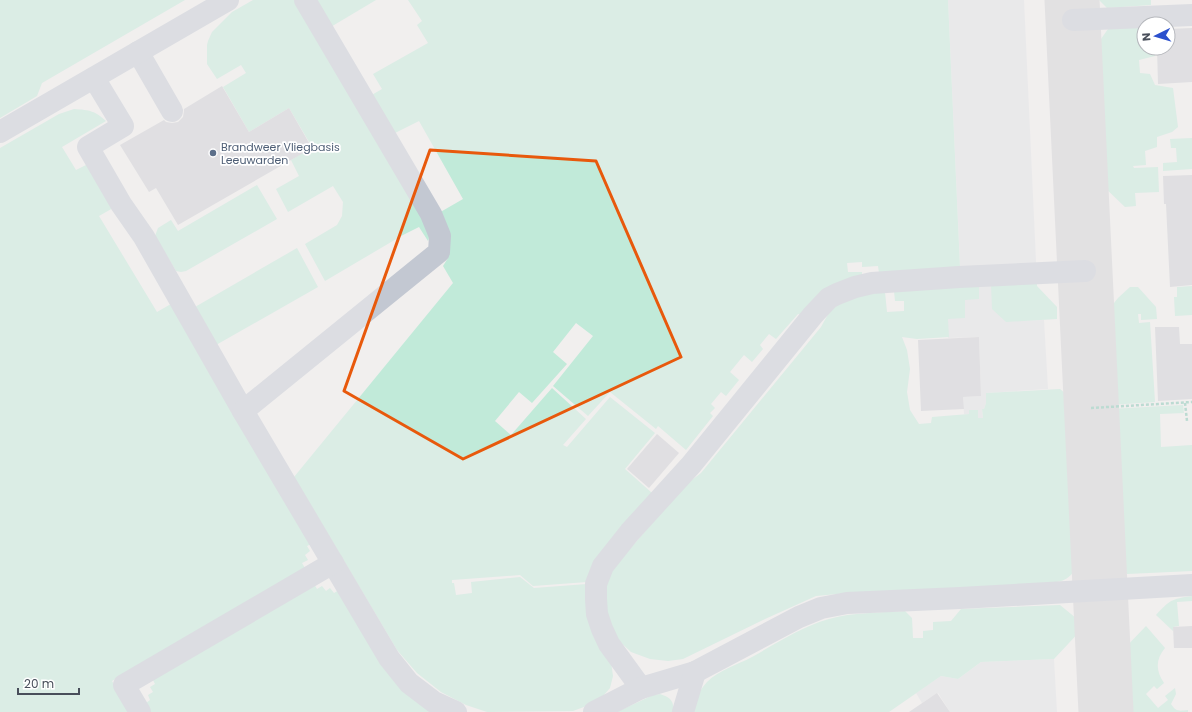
<svg xmlns="http://www.w3.org/2000/svg" width="1192" height="712" viewBox="0 0 1192 712" font-family="Poppins,sans-serif">
<style>
.airport{fill:#e1e2e5}
.green{fill:#c1ead9}
.lines{fill:none;stroke-linecap:round;stroke-linejoin:round}
.taxiway{stroke:#d1d0d3;stroke-width:55}
.building{fill:#cccdd2}
.path{stroke:#7dc4b0;stroke-width:2.5;stroke-dasharray:3 2;stroke-linecap:butt}
.minor{stroke:#c3c8d2;stroke-width:22}
.marked{fill:none;stroke:#e8590c;stroke-width:3;stroke-linejoin:round}
.service-dot{fill:#5c6f8a;stroke:#fff;stroke-width:1.5}
.labels{text-anchor:middle;dominant-baseline:central;stroke-width:3.5;stroke-linejoin:round;paint-order:stroke}
.service-label{font-size:11px;fill:#4e5e75;stroke:#fff;text-anchor:start}
</style>
<rect width="100%" height="100%" fill="#f1efee"/>
<g class="airport">
<path d="M 948,0 L 1024,0 L 1037,283 L 1006,321 L 1044,320 L 1048,389 L 986,393 L 986,403 L 984,409 L 982,410 L 983,418 L 978,418 L 978,410 L 969,411 L 969,414 L 964,414 L 963,397 L 981,396 L 979,337 L 948,338 L 948,319 L 965,299 L 979,298 L 979,286 L 961,287 Z"/>
<path d="M 1054,659 L 1057,712 L 950,712 L 938,693 L 922,703 L 916,693 L 941,676 L 958,679 L 981,662 Z"/>
</g>
<g class="green">
<path d="M 0,0 L 185,0 L 42,83 L 37,96 L 0,118 Z"/>
<path d="M 253,0 L 299,0 L 422,214 L 430,235 L 428,241 L 419,227 L 403,235 L 325,281 L 305,244 L 337,225 L 342,216 L 343,202 L 333,186 L 288,212 L 276,189 L 299,176 L 291,160 L 312,147 L 289,108 L 249,132 L 223,87 L 246,73 L 241,65 L 217,79 L 207,64 L 207,45 L 208,41 L 212,32 L 232,12 Z"/>
<path d="M 312,0 L 376,0 L 329,28 Z"/>
<path d="M 408,0 L 948,0 L 960,267 L 879,273 L 878,266 L 862,267 L 862,262 L 847,263 L 848,272 L 862,272 L 862,276 L 801,315 L 798,314 L 776,339 L 769,334 L 760,345 L 763,349 L 752,362 L 744,355 L 730,372 L 739,380 L 726,396 L 721,392 L 711,404 L 715,408 L 710,413 L 713,416 L 686,450 L 658,426 L 656,429 L 610,392 L 588,416 L 553,386 L 593,336 L 576,323 L 553,352 L 567,364 L 532,403 L 519,392 L 495,421 L 511,435 L 552,388 L 586,419 L 563,445 L 567,447 L 610,397 L 655,433 L 625,469 L 652,493 L 587,582 L 533,586 L 520,575 L 452,580 L 452,583 L 454,583 L 456,595 L 472,593 L 471,582 L 520,577 L 534,588 L 587,584 L 611,662 L 613,676 L 610,688 L 603,696 L 592,704 L 573,711 L 487,712 L 466,705 L 441,692 L 417,673 L 397,650 L 294,477 L 453,283 L 443,266 L 448,258 L 450,248 L 437,214 L 463,199 L 419,121 L 391,135 L 370,96 L 382,89 L 373,74 L 428,43 L 417,25 L 422,21 Z"/>
<path d="M 1099,0 L 1151,0 L 1151,5 L 1107,8 Z"/>
<path d="M 1144,27 L 1144,48 L 1155,48 L 1155,56 L 1139,60 L 1140,73 L 1150,74 L 1155,85 L 1173,88 L 1178,127 L 1172,132 L 1157,137 L 1157,147 L 1145,151 L 1146,165 L 1133,166 L 1134,168 L 1158,167 L 1159,192 L 1135,193 L 1136,206 L 1125,207 L 1100,183 L 1094,49 L 1108,29 Z"/>
<path d="M 74,109 C 90,110 95,111 106,121 L 62,147 L 76,170 L 88,164 L 113,208 L 99,216 L 157,312 L 171,304 L 311,544 L 307,546 L 310,551 L 305,555 L 308,560 L 302,563 L 305,568 L 112,681 L 130,712 L 0,712 L 0,148 L 59,114 Z"/>
<path d="M 1192,138 L 1192,169 L 1163,171 L 1163,163 L 1177,162 L 1176,148 L 1171,148 L 1170,139 Z"/>
<path d="M 257,185 L 277,219 L 186,271 L 181,272 L 176,271 L 155,236 L 158,228 L 171,220 L 178,231 Z"/>
<path d="M 297,248 L 318,287 L 216,345 L 195,307 Z"/>
<path d="M 1037,283 L 1037,286 L 1057,307 L 1057,319 L 1006,322 L 992,309 L 991,285 Z"/>
<path d="M 979,286 L 979,299 L 965,300 L 965,318 L 948,319 L 949,337 L 917,339 L 902,337 L 907,350 L 910,369 L 907,392 L 910,410 L 919,424 L 931,423 L 932,417 L 969,414 L 969,410 L 978,410 L 978,418 L 983,418 L 982,409 L 984,409 L 986,403 L 986,393 L 1060,389 L 1072,399 L 1080,561 C 1070,580 1066,581 1045,584 L 848,593 L 816,596 L 765,619 L 683,659 L 668,661 L 650,659 L 631,652 L 617,639 L 606,612 L 605,585 L 611,571 L 684,486 L 701,473 L 821,327 C 824,322 827,315 831,311 C 843,297 868,294 885,292 L 887,312 L 904,311 L 904,301 L 895,301 L 894,291 Z"/>
<path d="M 1192,286 L 1192,315 L 1175,316 L 1174,297 L 1177,297 L 1177,287 Z"/>
<path d="M 1130,287 L 1138,287 L 1156,307 L 1157,319 L 1141,320 L 1141,314 L 1138,314 L 1139,323 L 1150,322 L 1155,402 L 1110,405 L 1106,313 L 1118,298 Z"/>
<path d="M 1183,405 L 1184,413 L 1160,414 L 1161,447 L 1192,445 L 1192,571 L 1127,574 L 1118,566 L 1110,409 Z"/>
<path d="M 314,584 L 317,589 L 322,586 L 326,591 L 330,588 L 334,593 L 339,590 L 439,712 L 151,712 L 146,703 L 150,700 L 148,695 L 153,692 L 150,687 L 155,684 L 152,678 Z"/>
<path d="M 1192,596 L 1192,601 L 1177,602 L 1179,626 L 1173,627 L 1173,631 L 1156,615 C 1170,600 1171,599 1192,596 Z"/>
<path d="M 1060,605 L 1082,623 L 1083,628 L 1054,659 L 981,662 L 958,679 L 941,676 L 889,712 L 692,712 C 696,701 699,690 707,682 C 719,670 737,665 752,657 C 777,643 801,627 829,619 C 853,612 880,613 905,611 L 912,618 L 913,638 L 923,638 L 923,631 L 933,630 L 933,622 L 951,621 L 961,609 Z"/>
<path d="M 1146,626 L 1165,648 C 1155,660 1156,671 1164,683 L 1157,689 L 1154,686 L 1146,694 L 1158,708 L 1168,700 L 1165,696 L 1175,688 L 1176,694 L 1171,704 C 1176,712 1179,711 1188,710 L 1188,712 L 1125,712 L 1123,650 Z"/>
<path d="M 660,694 C 671,698 673,700 674,712 L 617,712 L 653,695 Z"/>
</g>
<g class="lines">
<path class="taxiway" d="M 1072,0 L 1106,712"/>
</g>
<g class="building">
<path d="M 1192,28 L 1192,82 L 1158,84 L 1157,48 L 1168,48 L 1168,29 Z"/>
<path d="M 222,86 L 249,132 L 289,108 L 312,148 L 178,225 L 156,188 L 149,192 L 120,145 L 164,120 L 166,122 L 172,123 L 178,122 L 183,117 L 184,111 L 184,109 Z"/>
<path d="M 1192,175 L 1192,285 L 1170,287 L 1166,204 L 1164,204 L 1163,176 Z"/>
<path d="M 1155,327 L 1179,327 L 1180,344 L 1192,344 L 1192,399 L 1158,401 Z"/>
<path d="M 979,337 L 981,396 L 963,397 L 964,409 L 921,411 L 918,340 Z"/>
<path d="M 657,434 L 679,453 L 649,488 L 627,469 Z"/>
<path d="M 1192,626 L 1192,648 L 1174,648 L 1173,627 Z"/>
<path d="M 937,693 L 950,712 L 909,712 Z"/>
</g>
<g class="lines">
<g class="path">
<path d="M 1185,403 L 1187,421"/>
<path d="M 1091,408 L 1192,402"/>
</g>
<g class="minor">
<path d="M 1073,20 L 1192,15"/>
<path d="M 138,52 L 172,111"/>
<path d="M 94,78 L 123,126 L 88,147 L 121,204 L 144,237 L 243,411 L 389,658 L 409,683 L 434,702 L 456,712"/>
<path d="M 0,132 L 228,0"/>
<path d="M 243,411 L 439,252 L 440,236 L 431,214 L 305,0"/>
<path d="M 641,688 L 609,644 L 602,629 L 597,614 L 596,599 L 596,584 L 603,566 L 630,532 L 691,465 L 813,315 L 829,298 L 837,294 L 855,287 L 872,283 L 959,277 L 1085,271"/>
<path d="M 140,712 L 124,685 L 333,563"/>
<path d="M 594,712 L 641,688 L 695,672 L 799,617 L 821,608 L 847,603 L 960,598 L 1192,585"/>
<path d="M 683,712 L 695,672"/>
</g>
</g>
<path d="M0 0H1192V712H0ZM 430,150 L 596,161 L 681,357 L 463,459 L 344,391 Z" fill="#f1efee" fill-opacity=".55" fill-rule="evenodd"/>
<path class="marked" d="M 430,150 L 596,161 L 681,357 L 463,459 L 344,391 Z"/>
<circle class="service-dot" cx="213" cy="153" r="4"/>
<g class="labels">
<g class="service-label">
<text x="221" y="147">Brandweer Vliegbasis<tspan x="221" dy="13">Leeuwarden</tspan></text>
</g>
</g>
<g transform="translate(1156 36) rotate(265)"><circle r="19" fill="#ffffff" stroke="#b6b8bd"/>
<path d="M0-3L7 15L0 10L-7 15Z" fill="#2c50cd"/>
<text y="-6" font-size="11" font-weight="bold" text-anchor="middle" fill="#484e5a">N</text>
</g>
<path d="M18 688v6h61v-6" fill="none" stroke="#484e5a" stroke-width="2"/>
<text x="24" y="688" font-size="12" fill="#484e5a" stroke="#ffffff" stroke-width="3" paint-order="stroke">20 m</text>
</svg>
